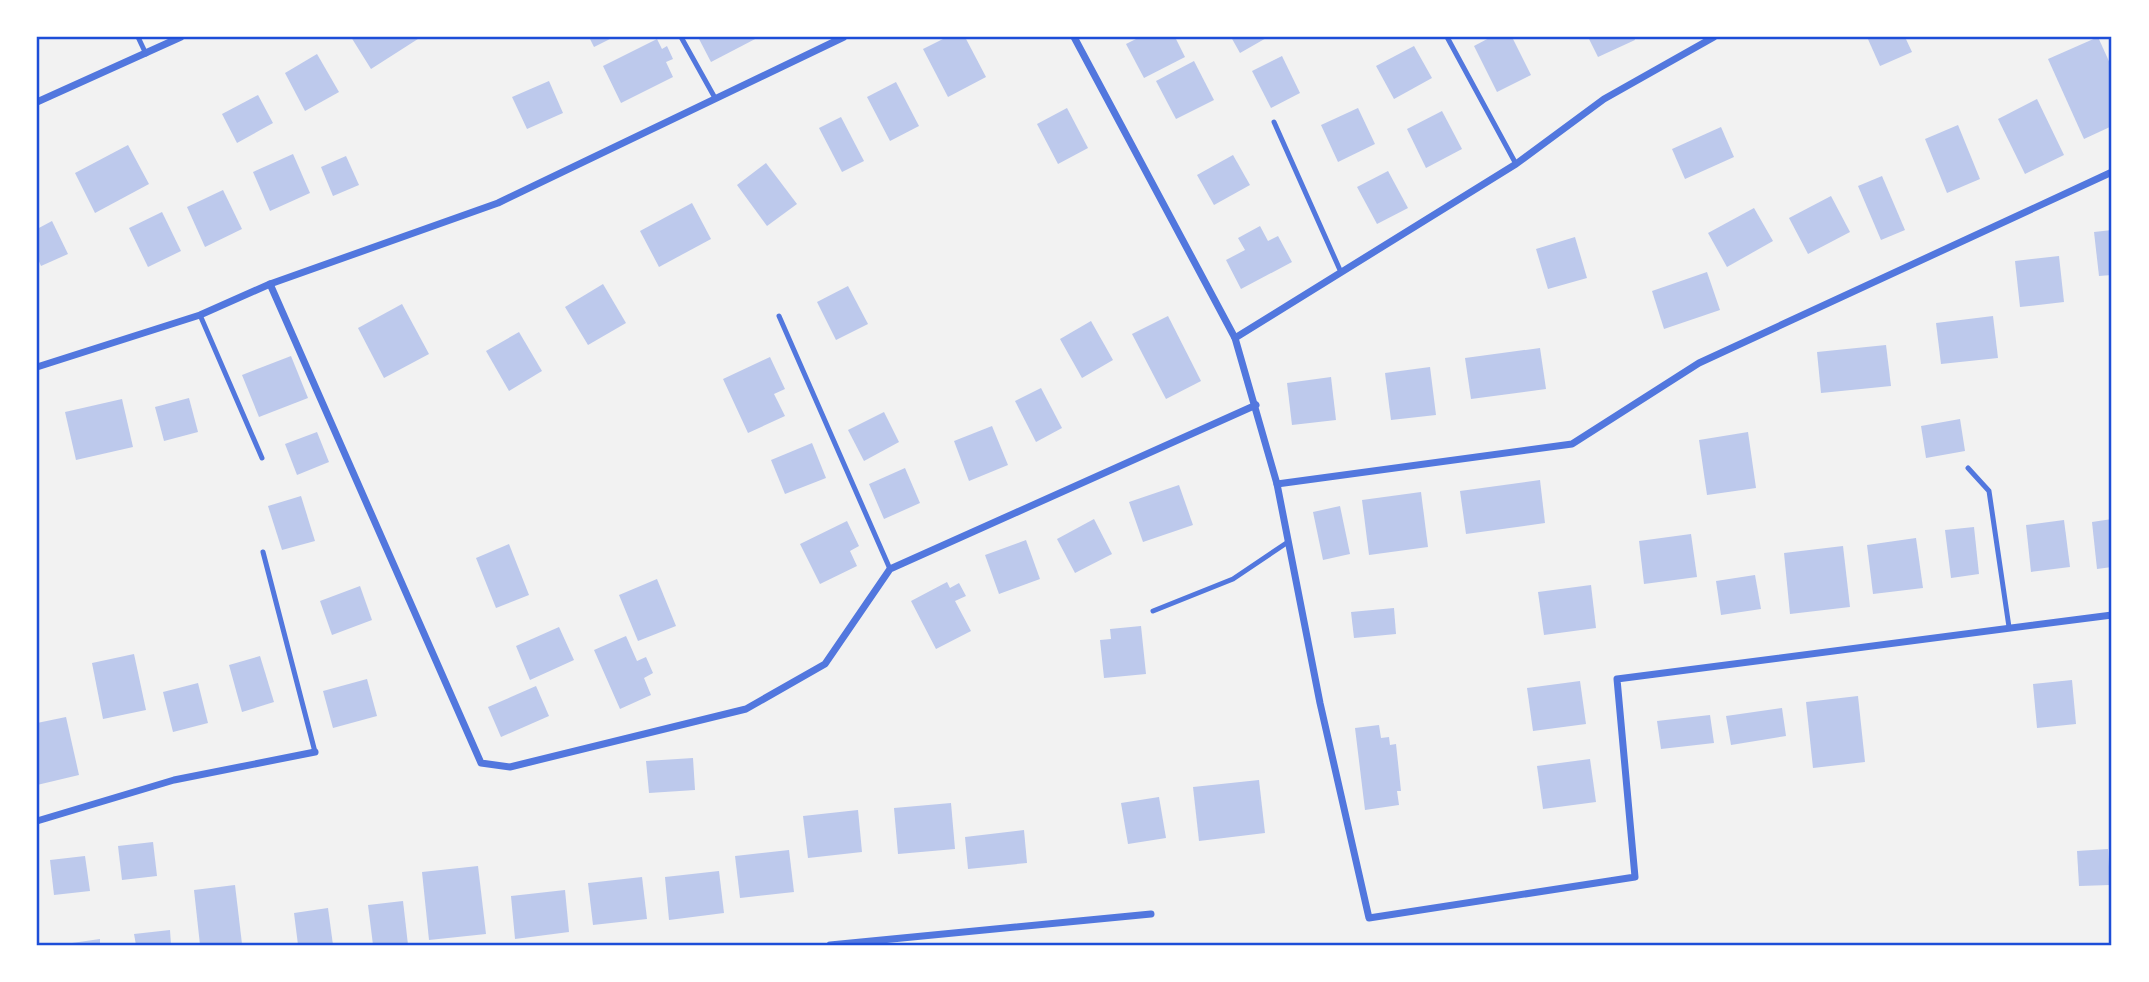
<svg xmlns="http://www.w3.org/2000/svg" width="2149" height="982" viewBox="0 0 2149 982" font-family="'Crimson Pro',serif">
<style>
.building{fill:#bdc9ec}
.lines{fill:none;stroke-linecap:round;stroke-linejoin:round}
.service{stroke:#5277de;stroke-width:5}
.minor{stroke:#5277de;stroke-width:7}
.neatline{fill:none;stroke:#1d4ed8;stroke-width:2.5}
</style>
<rect width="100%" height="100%" fill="#f2f2f2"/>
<g class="building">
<path d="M 351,37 L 421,37 L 371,69 Z"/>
<path d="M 589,37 L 614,37 L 594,47 Z"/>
<path d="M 698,37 L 759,37 L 711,62 Z"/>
<path d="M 947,37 L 965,37 L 986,77 L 948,97 L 923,49 Z"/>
<path d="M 1140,37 L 1175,37 L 1185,57 L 1144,78 L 1126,44 Z"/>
<path d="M 1231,37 L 1268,37 L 1240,53 Z"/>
<path d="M 1491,37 L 1512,37 L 1531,75 L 1497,92 L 1474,46 Z"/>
<path d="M 1588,37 L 1634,37 L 1635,40 L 1598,57 Z"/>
<path d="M 1867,37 L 1905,37 L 1912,52 L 1880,66 Z"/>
<path d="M 2098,37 L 2112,68 L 2112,126 L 2084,139 L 2048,59 Z"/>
<path d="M 657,39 L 662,49 L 667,46 L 673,59 L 666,62 L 673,77 L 621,103 L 603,66 Z"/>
<path d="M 1414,46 L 1432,78 L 1394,99 L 1376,66 Z"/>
<path d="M 317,54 L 339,92 L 305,111 L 285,73 Z"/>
<path d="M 1282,56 L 1300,93 L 1271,108 L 1252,71 Z"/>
<path d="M 1194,61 L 1214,100 L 1176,119 L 1156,81 Z"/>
<path d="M 549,81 L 563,113 L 527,129 L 512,97 Z"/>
<path d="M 896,82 L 919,126 L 890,141 L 867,97 Z"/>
<path d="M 258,95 L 273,123 L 237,143 L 222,114 Z"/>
<path d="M 2037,99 L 2064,155 L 2025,174 L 1998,119 Z"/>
<path d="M 1067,108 L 1088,148 L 1058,164 L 1037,124 Z"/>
<path d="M 1358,108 L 1375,144 L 1338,162 L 1321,125 Z"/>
<path d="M 1442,111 L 1462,149 L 1426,168 L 1407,129 Z"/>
<path d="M 841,117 L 864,161 L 842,172 L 819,128 Z"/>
<path d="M 1958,125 L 1980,179 L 1947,193 L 1925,139 Z"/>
<path d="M 1721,127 L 1734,157 L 1685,179 L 1672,149 Z"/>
<path d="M 128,145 L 149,184 L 95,213 L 75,173 Z"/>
<path d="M 293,154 L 310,193 L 270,211 L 253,172 Z"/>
<path d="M 1233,155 L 1250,185 L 1214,205 L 1197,175 Z"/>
<path d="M 346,156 L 359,185 L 333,196 L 321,167 Z"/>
<path d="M 766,163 L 797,204 L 767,226 L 737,185 Z"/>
<path d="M 1388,171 L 1408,208 L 1377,224 L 1357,187 Z"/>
<path d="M 1882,176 L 1905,230 L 1881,240 L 1858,186 Z"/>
<path d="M 223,190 L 242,229 L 205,247 L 187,207 Z"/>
<path d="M 1831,196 L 1850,232 L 1808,254 L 1789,218 Z"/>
<path d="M 692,203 L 711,239 L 659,267 L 640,231 Z"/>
<path d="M 1754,208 L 1773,241 L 1727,267 L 1708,233 Z"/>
<path d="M 162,212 L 181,251 L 148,267 L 129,228 Z"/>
<path d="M 52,221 L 68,254 L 41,266 L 37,257 L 37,229 Z"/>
<path d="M 1260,226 L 1268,241 L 1278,236 L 1292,262 L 1241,289 L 1226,260 L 1245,250 L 1238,238 Z"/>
<path d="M 2112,230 L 2112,275 L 2099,276 L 2094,232 Z"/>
<path d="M 1575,237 L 1587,278 L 1548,289 L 1536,249 Z"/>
<path d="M 2059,256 L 2064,302 L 2020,307 L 2015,261 Z"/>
<path d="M 1707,272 L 1720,310 L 1664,329 L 1652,291 Z"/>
<path d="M 603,284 L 626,323 L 588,345 L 565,307 Z"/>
<path d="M 848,286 L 868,324 L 836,340 L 817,302 Z"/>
<path d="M 402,304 L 429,354 L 384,378 L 358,328 Z"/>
<path d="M 1168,316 L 1201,381 L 1166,399 L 1132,334 Z"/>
<path d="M 1993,316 L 1998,358 L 1941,364 L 1936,323 Z"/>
<path d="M 1091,321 L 1113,360 L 1082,378 L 1060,339 Z"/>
<path d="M 519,332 L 542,371 L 509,391 L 486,351 Z"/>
<path d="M 1886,345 L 1891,386 L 1821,393 L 1817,352 Z"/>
<path d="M 1540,348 L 1546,389 L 1471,399 L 1465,358 Z"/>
<path d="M 291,356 L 308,398 L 259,417 L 242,375 Z"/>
<path d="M 770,357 L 785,389 L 774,394 L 785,416 L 748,433 L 723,379 Z"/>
<path d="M 1430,367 L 1436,415 L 1391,420 L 1385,373 Z"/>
<path d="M 1331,377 L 1336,420 L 1292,425 L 1287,383 Z"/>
<path d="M 1041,388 L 1062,428 L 1036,442 L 1015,401 Z"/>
<path d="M 189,398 L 198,432 L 164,441 L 155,407 Z"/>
<path d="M 122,399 L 133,447 L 76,460 L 65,412 Z"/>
<path d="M 884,412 L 899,442 L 864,461 L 848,430 Z"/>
<path d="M 1960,419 L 1965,451 L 1926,458 L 1921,426 Z"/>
<path d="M 992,426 L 1008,465 L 969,481 L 954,441 Z"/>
<path d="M 317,432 L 329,462 L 297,475 L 285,444 Z"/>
<path d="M 1748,432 L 1756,488 L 1707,495 L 1699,440 Z"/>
<path d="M 812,443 L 826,478 L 785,494 L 771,460 Z"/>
<path d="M 905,468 L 920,503 L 884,519 L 869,484 Z"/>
<path d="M 1540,480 L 1545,523 L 1466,534 L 1460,491 Z"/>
<path d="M 1179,485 L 1193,525 L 1143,542 L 1129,502 Z"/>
<path d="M 1421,492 L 1428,547 L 1369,555 L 1362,500 Z"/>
<path d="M 301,496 L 315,541 L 282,550 L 268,506 Z"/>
<path d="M 1340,506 L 1350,554 L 1323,560 L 1313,512 Z"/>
<path d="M 1094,519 L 1112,554 L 1075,573 L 1057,539 Z"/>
<path d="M 2112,519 L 2112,567 L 2097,569 L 2092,522 Z"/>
<path d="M 2064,520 L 2070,567 L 2031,572 L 2026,525 Z"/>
<path d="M 847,521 L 859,546 L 850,551 L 857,566 L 820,584 L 800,544 Z"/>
<path d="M 1974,527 L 1979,574 L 1951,578 L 1945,530 Z"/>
<path d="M 1691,534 L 1697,577 L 1644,584 L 1639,541 Z"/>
<path d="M 1916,538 L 1923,588 L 1873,594 L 1867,545 Z"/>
<path d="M 1026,540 L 1040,579 L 999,594 L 985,555 Z"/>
<path d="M 509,544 L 529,595 L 496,608 L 476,558 Z"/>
<path d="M 1843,546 L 1850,607 L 1790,614 L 1784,553 Z"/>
<path d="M 1755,575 L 1761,609 L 1721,615 L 1716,581 Z"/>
<path d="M 657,579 L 676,626 L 638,641 L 619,595 Z"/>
<path d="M 947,582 L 950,588 L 959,583 L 966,596 L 955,601 L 971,631 L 936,649 L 911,601 Z"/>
<path d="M 1591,585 L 1596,628 L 1544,635 L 1538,592 Z"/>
<path d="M 360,586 L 372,620 L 332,635 L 320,601 Z"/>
<path d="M 1394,608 L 1396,634 L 1354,638 L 1351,612 Z"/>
<path d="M 1141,626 L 1146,674 L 1104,678 L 1100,640 L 1111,639 L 1110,629 Z"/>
<path d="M 559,627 L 574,660 L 530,680 L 516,646 Z"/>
<path d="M 626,636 L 637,661 L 646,657 L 653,673 L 644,678 L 651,695 L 620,709 L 594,650 Z"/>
<path d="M 134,654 L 146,710 L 103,719 L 92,663 Z"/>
<path d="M 260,656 L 274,702 L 242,712 L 229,665 Z"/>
<path d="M 367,679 L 377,716 L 333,728 L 323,691 Z"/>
<path d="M 2072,680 L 2076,724 L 2037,728 L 2033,684 Z"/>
<path d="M 1580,681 L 1586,724 L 1533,731 L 1527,688 Z"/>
<path d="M 198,683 L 208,723 L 173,732 L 163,692 Z"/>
<path d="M 536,686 L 549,716 L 501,737 L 488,707 Z"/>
<path d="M 1858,696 L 1865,762 L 1813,768 L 1806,702 Z"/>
<path d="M 1782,708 L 1786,736 L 1731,745 L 1726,716 Z"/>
<path d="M 1710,715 L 1714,743 L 1661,749 L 1657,721 Z"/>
<path d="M 66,717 L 79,775 L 37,785 L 37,723 Z"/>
<path d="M 1379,725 L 1381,738 L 1389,737 L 1390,745 L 1396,744 L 1401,791 L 1397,791 L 1399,805 L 1365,810 L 1355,728 Z"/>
<path d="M 693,758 L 695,790 L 649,793 L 646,761 Z"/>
<path d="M 1590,759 L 1596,802 L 1543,809 L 1537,766 Z"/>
<path d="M 1259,780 L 1265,833 L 1199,841 L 1193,787 Z"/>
<path d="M 1159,797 L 1166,838 L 1128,844 L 1121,803 Z"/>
<path d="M 951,803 L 955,849 L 898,854 L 894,808 Z"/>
<path d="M 858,810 L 862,852 L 808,858 L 803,816 Z"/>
<path d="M 1024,830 L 1027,863 L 968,869 L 965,837 Z"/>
<path d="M 153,842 L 157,876 L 122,880 L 118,846 Z"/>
<path d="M 2108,849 L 2110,885 L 2079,886 L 2077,851 Z"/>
<path d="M 789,850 L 794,892 L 740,898 L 735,856 Z"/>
<path d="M 85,856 L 90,891 L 54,895 L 50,860 Z"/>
<path d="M 478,866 L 486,934 L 429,940 L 422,872 Z"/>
<path d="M 719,871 L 724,913 L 669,920 L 665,877 Z"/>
<path d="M 642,877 L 647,919 L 593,925 L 588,883 Z"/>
<path d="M 235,885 L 242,944 L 200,945 L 194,890 Z"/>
<path d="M 565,890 L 569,932 L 515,939 L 511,896 Z"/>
<path d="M 403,901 L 408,945 L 373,945 L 368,905 Z"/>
<path d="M 328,908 L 333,945 L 298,945 L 294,913 Z"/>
<path d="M 170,930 L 171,945 L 136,945 L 134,934 Z"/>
<path d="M 100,939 L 100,945 L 66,945 L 65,944 Z"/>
</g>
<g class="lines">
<g class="service">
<path d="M 138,37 L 146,54"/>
<path d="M 681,37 L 715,98"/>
<path d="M 1447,37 L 1516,164"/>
<path d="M 1274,122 L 1340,270"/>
<path d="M 200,315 L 262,458"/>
<path d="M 779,316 L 890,569"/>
<path d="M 1968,468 L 1989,491 L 2009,627"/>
<path d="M 263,552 L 315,752"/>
<path d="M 1153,611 L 1233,579 L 1288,542"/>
</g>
<g class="minor">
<path d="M 1074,37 L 1235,338 L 1277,484 L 1320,703 L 1369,918 L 1635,877 L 1617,679 L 2112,615"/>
<path d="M 37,102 L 181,37"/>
<path d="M 270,284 L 481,763 L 510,767 L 746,709 L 825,664 L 890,569 L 1256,405"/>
<path d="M 1235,338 L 1516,164 L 1604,99 L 1714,37"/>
<path d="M 37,367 L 200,315 L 270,284 L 498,203 L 844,37"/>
<path d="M 1277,484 L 1572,444 L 1699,363 L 2112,172"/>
<path d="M 37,821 L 174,780 L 315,752"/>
<path d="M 830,945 L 1151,914"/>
</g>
</g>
<rect width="2149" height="982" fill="none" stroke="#ffffff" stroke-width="77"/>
<rect x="38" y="38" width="2072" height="906" class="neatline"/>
</svg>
